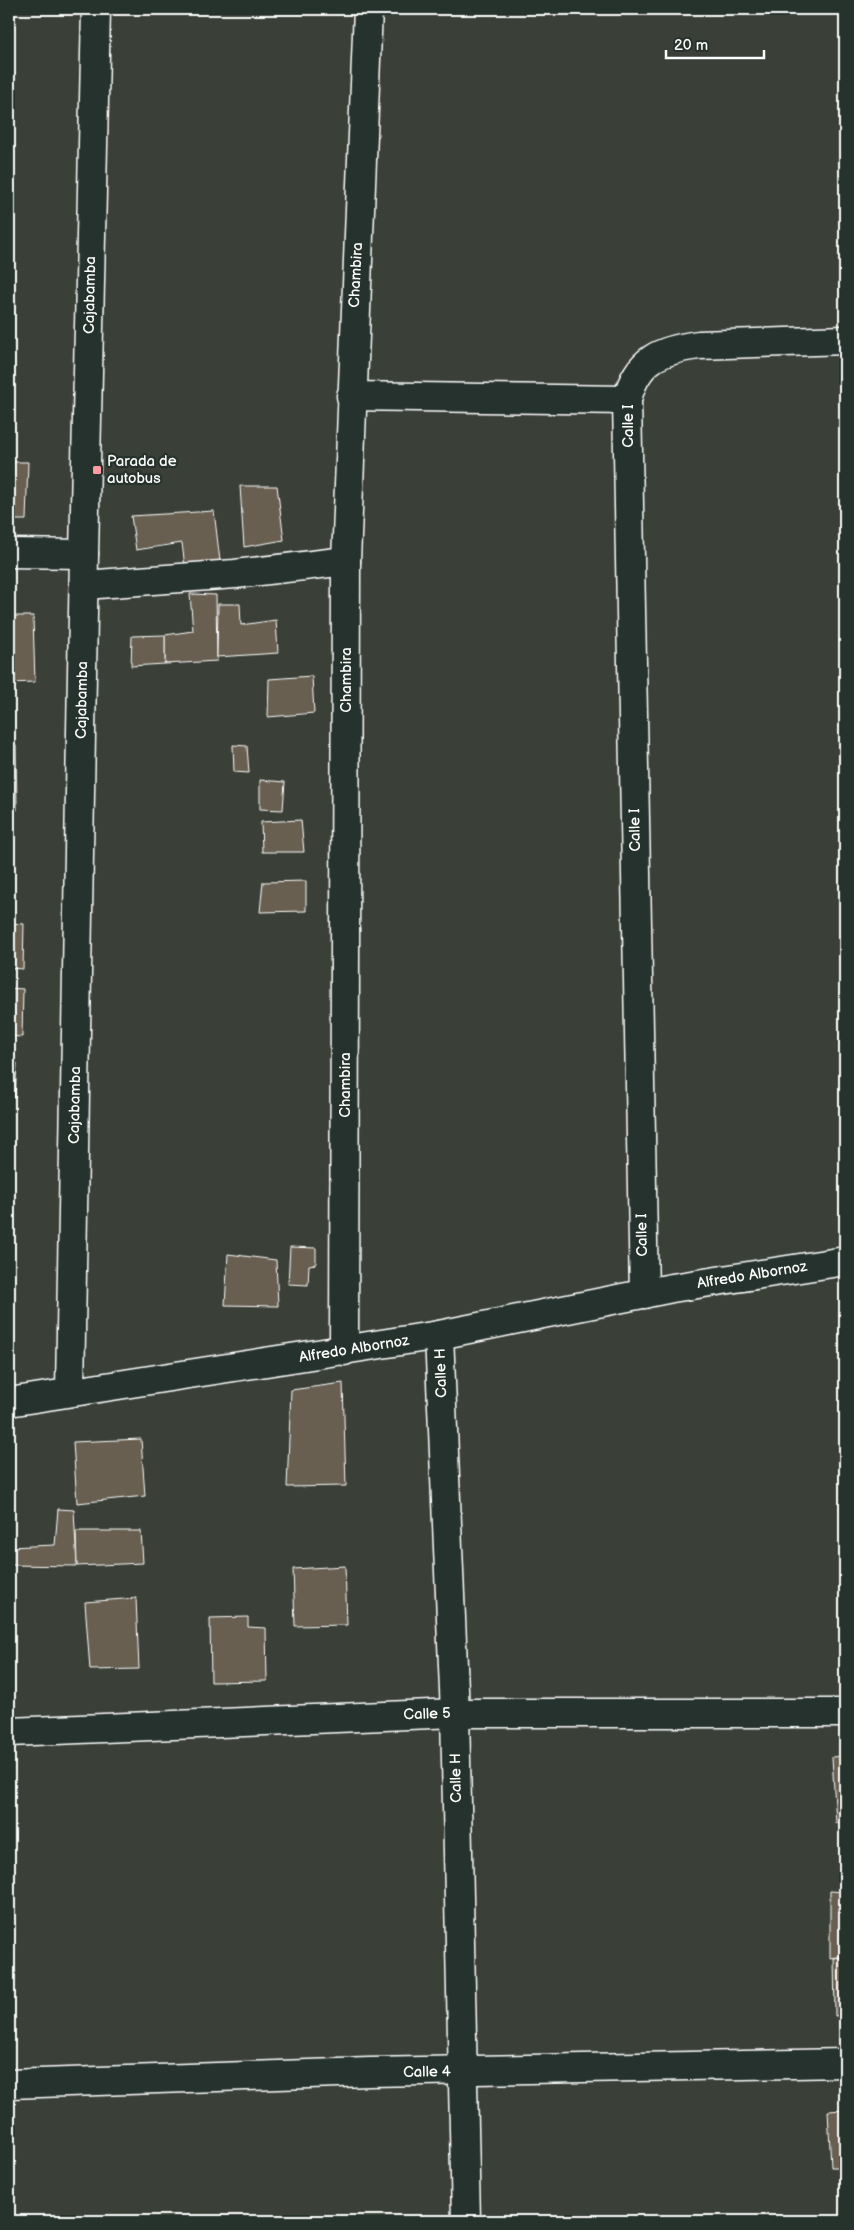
<svg xmlns="http://www.w3.org/2000/svg" width="854" height="2230" viewBox="0 0 854 2230" font-family="'Balsamiq Sans',sans-serif">
<style>
.building{fill:#685f51;stroke:#fff}
.lines{fill:none;stroke-linecap:round;stroke-linejoin:round}
.minor-casing{stroke:#fff;stroke-width:31}
.minor{stroke:#26332d;stroke-width:28}
.poi-dot{fill:#ff9aa2;stroke:#26332d;stroke-width:2}
.labels{text-anchor:middle;dominant-baseline:central;stroke-width:4.5;stroke-linejoin:round;paint-order:stroke}
.street-label{font-size:15px;fill:#fff;stroke:#26332d}
.poi-label{font-size:15px;fill:#fff;stroke:#26332d;text-anchor:start}
</style>
<rect width="100%" height="100%" fill="#3a4038"/>
<filter id="ink" filterUnits="userSpaceOnUse"><feTurbulence type="fractalNoise" baseFrequency=".02" numOctaves="2"/><feDisplacementMap in="SourceGraphic" scale="10" xChannelSelector="R" yChannelSelector="G"/><feConvolveMatrix kernelMatrix="1 2 1 2 8 2 1 2 1" color-interpolation-filters="sRGB"/></filter>
<g filter="url(#ink)">
<g class="building">
<path d="M 9,462 L 28,462 L 26,520 L 9,520 Z"/>
<path d="M 240,486 L 277,486 L 284,540 L 244,547 Z"/>
<path d="M 214,511 L 220,561 L 185,567 L 182,543 L 136,550 L 131,516 Z"/>
<path d="M 190,594 L 216,595 L 217,661 L 165,664 L 165,635 L 193,631 Z"/>
<path d="M 218,604 L 240,604 L 241,625 L 276,620 L 278,653 L 217,657 Z"/>
<path d="M 9,616 L 33,616 L 35,682 L 9,683 Z"/>
<path d="M 165,635 L 165,664 L 131,666 L 132,636 Z"/>
<path d="M 312,676 L 314,713 L 268,717 L 269,679 Z"/>
<path d="M 9,745 L 16,745 L 17,810 L 9,810 Z"/>
<path d="M 233,745 L 247,746 L 249,773 L 234,772 Z"/>
<path d="M 260,780 L 285,782 L 283,810 L 260,809 Z"/>
<path d="M 301,820 L 304,852 L 262,852 L 261,822 Z"/>
<path d="M 306,881 L 306,911 L 260,912 L 263,882 Z"/>
<path d="M 9,923 L 24,924 L 23,969 L 9,968 Z"/>
<path d="M 9,988 L 23,989 L 22,1037 L 9,1036 Z"/>
<path d="M 9,1063 L 17,1063 L 15,1098 L 9,1097 Z"/>
<path d="M 290,1247 L 316,1248 L 316,1264 L 309,1265 L 308,1285 L 288,1284 Z"/>
<path d="M 228,1254 L 276,1260 L 278,1306 L 225,1305 Z"/>
<path d="M 343,1383 L 346,1486 L 287,1487 L 291,1390 Z"/>
<path d="M 141,1439 L 145,1496 L 77,1503 L 73,1442 Z"/>
<path d="M 58,1509 L 74,1510 L 77,1566 L 9,1565 L 9,1547 L 55,1545 Z"/>
<path d="M 76,1531 L 141,1531 L 143,1563 L 77,1566 Z"/>
<path d="M 345,1566 L 347,1625 L 295,1626 L 293,1569 Z"/>
<path d="M 136,1598 L 139,1669 L 90,1670 L 85,1602 Z"/>
<path d="M 248,1617 L 248,1627 L 266,1628 L 267,1681 L 211,1682 L 210,1618 Z"/>
<path d="M 845,1756 L 845,1823 L 836,1823 L 832,1757 Z"/>
<path d="M 830,1891 L 845,1892 L 845,1956 L 830,1958 Z"/>
<path d="M 845,1957 L 845,2015 L 835,2016 L 834,1958 Z"/>
<path d="M 845,2110 L 845,2167 L 831,2167 L 828,2111 Z"/>
</g>
<g class="lines">
<defs>
<g id="minor">
<path d="M 351,396 L 627,400"/>
<path d="M 9,553 L 84,554"/>
<path d="M 84,585 L 235,574 L 346,561"/>
<path d="M 644,1294 L 627,400 C 637,359 660,350 699,345 L 845,340"/>
<path d="M 439,1335 L 455,1713 L 466,2221"/>
<path d="M 344,1351 L 346,561 L 368,9"/>
<path d="M 70,1391 L 84,554 L 96,9"/>
<path d="M 9,1402 L 439,1335 L 672,1288 L 845,1261"/>
<path d="M 9,1732 L 455,1713 L 845,1713"/>
<path d="M 9,2084 L 369,2072 L 845,2063"/>
</g>
</defs>
<use href="#minor" class="minor-casing"/>
<use href="#minor" class="minor"/>
</g>
</g>
<rect class="poi-dot" x="92" y="465" width="10" height="10" rx="2.5"/>
<g class="labels">
<g class="street-label">
<text transform="translate(356 275) rotate(-87)">Chambira</text>
<text transform="translate(90 295) rotate(-89)">Cajabamba</text>
<text transform="translate(628 426) rotate(-90)">Calle I</text>
<text transform="translate(346 680) rotate(-90)">Chambira</text>
<text transform="translate(82 700) rotate(-89)">Cajabamba</text>
<text transform="translate(635 830) rotate(-91)">Calle I</text>
<text transform="translate(345 1085) rotate(-90)">Chambira</text>
<text transform="translate(75 1105) rotate(-89)">Cajabamba</text>
<text transform="translate(642 1235) rotate(-91)">Calle I</text>
<text transform="translate(752 1275) rotate(-9)">Alfredo Albornoz</text>
<text transform="translate(354 1349) rotate(-9)">Alfredo Albornoz</text>
<text transform="translate(441 1373) rotate(-92)">Calle H</text>
<text transform="translate(427 1714) rotate(-2)">Calle 5</text>
<text transform="translate(456 1778) rotate(-91)">Calle H</text>
<text transform="translate(427 2072) rotate(-1)">Calle 4</text>
</g>
<g class="poi-label">
<text x="107" y="461">Parada de<tspan x="107" dy="17">autobus</tspan></text>
</g>
</g>
<rect width="854" height="2230" fill="none" stroke="#26332d" stroke-width="30"/>
<rect x="15" y="15" width="824" height="2200" fill="none" stroke="#fff" stroke-width="2" filter="url(#ink)"/>
<path d="M666 50v8h98v-8" fill="none" stroke="#ffffff" stroke-width="2.5"/>
<text x="674" y="50" font-size="15" fill="#ffffff" stroke="#26332d" stroke-width="4" paint-order="stroke">20 m</text>
</svg>
